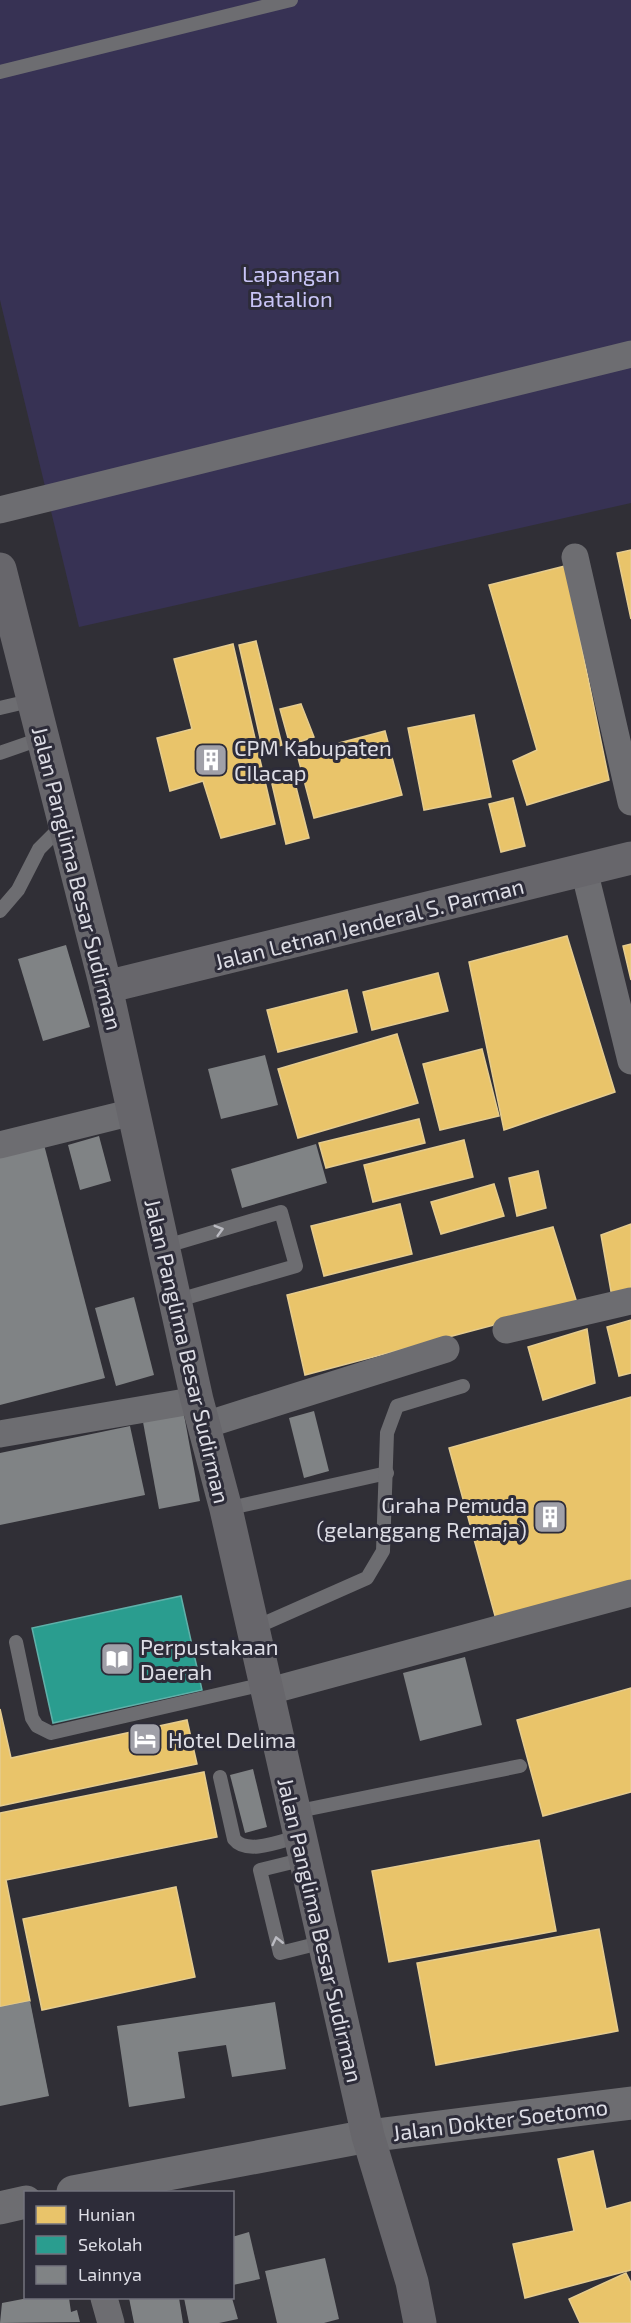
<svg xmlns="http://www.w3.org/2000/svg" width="631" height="2323" viewBox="0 0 631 2323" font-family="'Exo 2',sans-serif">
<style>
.green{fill:#373254}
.homes{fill:#e9c46a;stroke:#e5cc8f;stroke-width:1.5}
.schools{fill:#2a9d8f;stroke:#60b0a9;stroke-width:1.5}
.building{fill:#808385}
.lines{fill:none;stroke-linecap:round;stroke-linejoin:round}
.service{stroke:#6d6d71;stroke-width:14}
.minor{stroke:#6d6d71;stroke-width:27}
.tertiary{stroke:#6d6d71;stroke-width:33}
.secondary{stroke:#67666b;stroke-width:33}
.oneway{stroke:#bbbbc2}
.labels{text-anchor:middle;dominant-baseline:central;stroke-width:6;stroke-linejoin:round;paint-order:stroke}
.park-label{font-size:22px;fill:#c9c5f7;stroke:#2d2c39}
.poi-label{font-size:22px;fill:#dddde5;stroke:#2d2c39;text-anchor:start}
.street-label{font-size:22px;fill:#dddde5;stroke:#2d2c39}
</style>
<rect width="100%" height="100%" fill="#302f36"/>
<path class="green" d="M 0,0 L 631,0 L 631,503 L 79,627 L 0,300 Z"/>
<g class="homes">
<path d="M 631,550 L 631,619 L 617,553 Z"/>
<path d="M 565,566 L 609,780 L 527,805 L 513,761 L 537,750 L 489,585 Z"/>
<path d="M 256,641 L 282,745 L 263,751 L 239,645 Z"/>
<path d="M 233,644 L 275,824 L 221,838 L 203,781 L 170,791 L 157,738 L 192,729 L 174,659 Z"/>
<path d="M 301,704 L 314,737 L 290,745 L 280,709 Z"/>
<path d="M 474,715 L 491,797 L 424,810 L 408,728 Z"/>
<path d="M 385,731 L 402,795 L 314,818 L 297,754 Z"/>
<path d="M 294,779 L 309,838 L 286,844 L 272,784 Z"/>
<path d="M 513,798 L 525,846 L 501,852 L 489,804 Z"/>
<path d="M 567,936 L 615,1092 L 504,1130 L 469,962 Z"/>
<path d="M 631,944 L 631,980 L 623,946 Z"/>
<path d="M 438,973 L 448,1011 L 372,1030 L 363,992 Z"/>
<path d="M 347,990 L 357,1032 L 278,1052 L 267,1010 Z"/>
<path d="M 397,1034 L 418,1103 L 298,1138 L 278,1069 Z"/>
<path d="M 482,1049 L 499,1116 L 440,1130 L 423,1064 Z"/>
<path d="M 419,1119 L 425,1143 L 326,1168 L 319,1143 Z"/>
<path d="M 464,1140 L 473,1177 L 373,1202 L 364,1165 Z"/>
<path d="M 538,1171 L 546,1208 L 517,1216 L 509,1178 Z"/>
<path d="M 494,1184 L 504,1216 L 441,1234 L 431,1202 Z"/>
<path d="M 400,1204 L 412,1254 L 324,1276 L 311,1226 Z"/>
<path d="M 631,1224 L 631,1290 L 612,1297 L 601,1235 Z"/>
<path d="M 553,1227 L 577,1303 L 305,1375 L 287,1295 Z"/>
<path d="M 631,1320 L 631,1373 L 619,1376 L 607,1327 Z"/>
<path d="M 587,1329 L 595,1383 L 543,1400 L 528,1347 Z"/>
<path d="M 631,1397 L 631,1586 L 497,1623 L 449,1448 Z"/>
<path d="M 631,1688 L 631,1792 L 543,1816 L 517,1720 Z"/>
<path d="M 0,1709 L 11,1758 L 187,1720 L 197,1764 L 0,1806 Z"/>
<path d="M 204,1772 L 217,1837 L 6,1880 L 30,2001 L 0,2007 L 0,1813 Z"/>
<path d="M 539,1840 L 556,1931 L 389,1962 L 372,1871 Z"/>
<path d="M 176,1887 L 195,1977 L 42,2010 L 23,1919 Z"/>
<path d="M 599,1929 L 618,2031 L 436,2065 L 417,1963 Z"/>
<path d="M 593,2151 L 606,2209 L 631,2202 L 631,2270 L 525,2298 L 513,2244 L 574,2231 L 558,2159 Z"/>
<path d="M 626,2273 L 631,2283 L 631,2323 L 580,2323 L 569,2299 Z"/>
</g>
<path class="schools" d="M 181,1596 L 202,1690 L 53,1723 L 32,1628 Z"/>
<g class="building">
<path d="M 66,945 L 90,1027 L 43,1041 L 18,959 Z"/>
<path d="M 265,1055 L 278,1105 L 221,1119 L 208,1069 Z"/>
<path d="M 99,1136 L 111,1181 L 80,1190 L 68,1145 Z"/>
<path d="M 42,1137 L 105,1378 L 0,1405 L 0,1148 Z"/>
<path d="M 316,1144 L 327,1183 L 242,1208 L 231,1169 Z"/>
<path d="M 134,1297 L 154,1375 L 116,1386 L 95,1308 Z"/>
<path d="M 314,1411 L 329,1471 L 304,1478 L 289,1418 Z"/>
<path d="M 184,1415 L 200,1501 L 159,1509 L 143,1422 Z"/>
<path d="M 130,1426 L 145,1495 L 0,1525 L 0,1453 Z"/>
<path d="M 465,1657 L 482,1725 L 420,1741 L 403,1673 Z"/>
<path d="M 253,1769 L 267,1827 L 245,1833 L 230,1775 Z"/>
<path d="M 30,2001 L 49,2096 L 0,2106 L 0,2007 Z"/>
<path d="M 275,2002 L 286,2069 L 232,2077 L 226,2045 L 178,2052 L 185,2098 L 129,2107 L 117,2026 Z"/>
<path d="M 249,2232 L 260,2279 L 233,2285 L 232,2237 Z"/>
<path d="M 325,2258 L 339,2319 L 324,2323 L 277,2323 L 265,2271 Z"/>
<path d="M 28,2298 L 69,2298 L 71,2312 L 77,2310 L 80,2322 L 0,2323 L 2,2303 Z"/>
<path d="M 129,2298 L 179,2298 L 183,2323 L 134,2323 Z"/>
<path d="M 184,2298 L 232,2298 L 238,2319 L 219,2323 L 189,2323 Z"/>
</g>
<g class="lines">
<g class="service">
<path d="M 0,72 L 291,0"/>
<path d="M 0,708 L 34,700"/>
<path d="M 0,753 L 43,738"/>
<path d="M 0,911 L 18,890 L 39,849 L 63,825"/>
<path d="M 163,1247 L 281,1212 L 296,1266 L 175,1301"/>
<path d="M 226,1509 L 387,1473"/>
<path d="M 254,1628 L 367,1578 L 383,1551 L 387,1433 L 397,1406 L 463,1386"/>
<path d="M 16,1642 L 32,1718 L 37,1726 L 51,1733 L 264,1684"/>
<path d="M 220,1777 L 234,1839 C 247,1856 283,1840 300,1836"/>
<path d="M 294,1812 L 520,1766"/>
<path d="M 305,1859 L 260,1870 L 280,1953 L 324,1942"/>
</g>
<g class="minor">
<path d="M 0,510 L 631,354"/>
<path d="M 575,557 L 631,802"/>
<path d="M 584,870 L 631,1061"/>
<path d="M 0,1145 L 133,1112"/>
<path d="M 506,1330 L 631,1301"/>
<path d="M 205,1425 L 446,1349"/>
<path d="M 0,1434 L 197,1400"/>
<path d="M 266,1692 L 631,1593"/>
<path d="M 104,2298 L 111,2323"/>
</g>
<g class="tertiary">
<path d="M 73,2192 L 368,2136 L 631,2103"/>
<path d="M 0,2208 L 26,2202"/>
</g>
<g class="secondary">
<path d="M 0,569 L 106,987 L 197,1400 L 226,1509 L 368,2136 L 412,2282 L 420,2323"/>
<path d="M 106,987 L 631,858"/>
</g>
</g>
<defs><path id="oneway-chevron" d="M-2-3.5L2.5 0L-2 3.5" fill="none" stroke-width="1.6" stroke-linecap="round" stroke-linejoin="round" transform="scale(1.5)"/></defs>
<g class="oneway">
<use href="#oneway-chevron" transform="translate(219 1230) rotate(-16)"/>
<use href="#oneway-chevron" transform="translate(277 1941) rotate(-103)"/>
</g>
<defs>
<symbol id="building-square" viewBox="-11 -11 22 22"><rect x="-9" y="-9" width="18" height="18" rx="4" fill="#a0a0a8" stroke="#2d2c39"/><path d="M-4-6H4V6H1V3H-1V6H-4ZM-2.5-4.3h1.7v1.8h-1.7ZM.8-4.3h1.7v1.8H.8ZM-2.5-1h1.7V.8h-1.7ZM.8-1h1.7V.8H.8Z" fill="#fff"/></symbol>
<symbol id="library-square" viewBox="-11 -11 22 22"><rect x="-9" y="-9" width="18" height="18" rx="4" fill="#a0a0a8" stroke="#2d2c39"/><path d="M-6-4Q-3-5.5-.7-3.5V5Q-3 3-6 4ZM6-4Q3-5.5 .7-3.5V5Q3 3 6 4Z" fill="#fff"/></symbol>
<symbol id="hotel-square" viewBox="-11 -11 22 22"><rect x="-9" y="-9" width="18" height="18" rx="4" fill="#a0a0a8" stroke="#2d2c39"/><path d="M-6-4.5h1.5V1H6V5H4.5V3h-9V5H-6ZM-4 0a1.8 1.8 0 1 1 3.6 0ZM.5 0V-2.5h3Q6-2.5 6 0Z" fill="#fff"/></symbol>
</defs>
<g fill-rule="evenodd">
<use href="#building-square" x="192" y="741" width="38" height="38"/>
<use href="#building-square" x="531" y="1498" width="38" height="38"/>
<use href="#library-square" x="98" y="1640" width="38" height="38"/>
<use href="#hotel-square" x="126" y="1720" width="38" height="38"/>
</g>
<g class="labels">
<g class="park-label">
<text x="291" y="273">Lapangan<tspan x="291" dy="25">Batalion</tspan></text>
</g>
<g class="poi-label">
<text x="234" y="747">CPM Kabupaten<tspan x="234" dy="25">CIlacap</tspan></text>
<text x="527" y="1504" text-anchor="end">Graha Pemuda<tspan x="527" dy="25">(gelanggang Remaja)</tspan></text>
<text x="140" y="1646">Perpustakaan<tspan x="140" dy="25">Daerah</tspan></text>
<text x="168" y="1739">Hotel Delima</text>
</g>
<g class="street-label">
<text transform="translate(78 878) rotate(76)">Jalan Panglima Besar Sudirman</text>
<text transform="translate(369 923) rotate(-14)">Jalan Letnan Jenderal S. Parman</text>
<text transform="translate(188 1351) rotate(77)">Jalan Panglima Besar Sudirman</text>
<text transform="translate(321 1930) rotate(77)">Jalan Panglima Besar Sudirman</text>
<text transform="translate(500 2119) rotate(-7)">Jalan Dokter Soetomo</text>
</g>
</g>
<rect x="24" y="2191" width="210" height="108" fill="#2d2c39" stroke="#73737e" stroke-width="1.5"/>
<rect x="36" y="2206" width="30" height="18" fill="#e9c46a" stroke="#73737e" stroke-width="1.5"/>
<text x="78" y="2221" font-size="18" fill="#dddde5">Hunian</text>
<rect x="36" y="2236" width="30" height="18" fill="#2a9d8f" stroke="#73737e" stroke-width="1.5"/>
<text x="78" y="2251" font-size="18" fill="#dddde5">Sekolah</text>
<rect x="36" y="2266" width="30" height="18" fill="#808385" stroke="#73737e" stroke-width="1.5"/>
<text x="78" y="2281" font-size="18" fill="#dddde5">Lainnya</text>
</svg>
